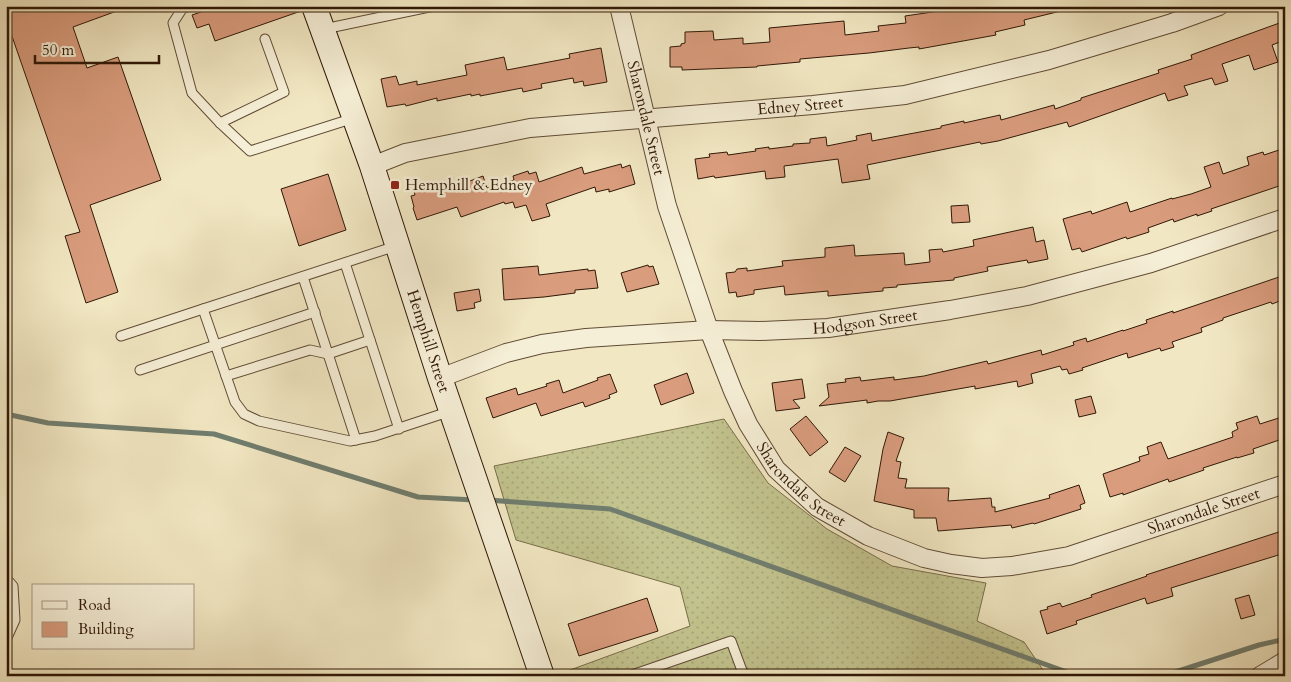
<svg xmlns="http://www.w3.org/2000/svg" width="1291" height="682" viewBox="0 0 1291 682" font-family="Cardo,serif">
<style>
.grass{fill:url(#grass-dots);stroke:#796e4a}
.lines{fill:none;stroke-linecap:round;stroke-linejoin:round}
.stream{stroke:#707d6e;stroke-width:5}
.building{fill:#d99c7d;stroke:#301807}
.lane-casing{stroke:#604c36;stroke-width:11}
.street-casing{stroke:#604c36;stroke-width:20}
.secondary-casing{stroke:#301807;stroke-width:26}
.lane{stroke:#f6efd7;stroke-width:9}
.street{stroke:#f6efd7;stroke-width:18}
.secondary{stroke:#f6efd7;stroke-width:24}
.poi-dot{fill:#8f2418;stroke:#f6efd7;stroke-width:2}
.labels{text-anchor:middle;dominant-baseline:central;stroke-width:5;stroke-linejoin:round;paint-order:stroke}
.street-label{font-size:16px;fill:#301807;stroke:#f6efd7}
.poi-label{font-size:16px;fill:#301807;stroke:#f6efd7;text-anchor:start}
</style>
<defs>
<pattern id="grass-dots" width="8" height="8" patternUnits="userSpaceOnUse" patternTransform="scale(1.25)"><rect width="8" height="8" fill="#c2c38e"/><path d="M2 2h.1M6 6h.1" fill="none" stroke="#a7a779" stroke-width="1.8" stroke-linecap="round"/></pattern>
</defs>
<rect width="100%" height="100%" fill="#f1e7c2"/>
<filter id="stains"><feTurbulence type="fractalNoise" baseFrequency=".004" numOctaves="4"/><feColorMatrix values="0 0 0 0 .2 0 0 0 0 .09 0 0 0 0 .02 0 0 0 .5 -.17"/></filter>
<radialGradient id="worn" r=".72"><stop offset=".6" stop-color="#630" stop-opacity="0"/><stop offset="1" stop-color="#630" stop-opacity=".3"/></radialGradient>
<path class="grass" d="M 724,419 L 768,483 L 827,529 L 892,566 L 986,583 L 977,621 L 1024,642 L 1047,676 L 563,676 L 562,673 L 690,626 L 680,587 L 516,540 L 494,466 Z"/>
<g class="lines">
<g class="stream">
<path d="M 6,414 L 48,423 L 214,434 L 418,497 L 474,500"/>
<path d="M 488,500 L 610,509 L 1078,676"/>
<path d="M 1163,676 L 1259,645 L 1285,639"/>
</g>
</g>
<g class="building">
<path d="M 6,6 L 125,6 L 125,8 L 73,27 L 87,68 L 118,57 L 161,180 L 90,205 L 118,292 L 86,303 L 65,236 L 80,232 L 6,19 Z"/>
<path d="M 219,6 L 301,6 L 301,11 L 215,41 L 209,24 L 197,28 L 192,15 Z"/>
<path d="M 945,6 L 968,6 L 969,11 L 980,8 L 981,11 L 1000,6 L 1060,6 L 1061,11 L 1024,20 L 1025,25 L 995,32 L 996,35 L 919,49 L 919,47 L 909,48 L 869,53 L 800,59 L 800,62 L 757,66 L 757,67 L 682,70 L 682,67 L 670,67 L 670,47 L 681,46 L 681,44 L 685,43 L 685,32 L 713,31 L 714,40 L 743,38 L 743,44 L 770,42 L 769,28 L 844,21 L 845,35 L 879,31 L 878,26 L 906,23 L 905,16 L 946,10 Z"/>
<path d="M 1285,21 L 1285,40 L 1272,45 L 1278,62 L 1254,70 L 1249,55 L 1222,64 L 1228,81 L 1215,85 L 1212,78 L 1184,86 L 1188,95 L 1168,101 L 1165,93 L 1069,127 L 1067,122 L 998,141 L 981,144 L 980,142 L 867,165 L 870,179 L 842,183 L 838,159 L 784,166 L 785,177 L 766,179 L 765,171 L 715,178 L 714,176 L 698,179 L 695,159 L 710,157 L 709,154 L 727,152 L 728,155 L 756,151 L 755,149 L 769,147 L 769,149 L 793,146 L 793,144 L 810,143 L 810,139 L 826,137 L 827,146 L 857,140 L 856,136 L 871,133 L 872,141 L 941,128 L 941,126 L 964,121 L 964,123 L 1000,115 L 1001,120 L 1054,105 L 1055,109 L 1081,100 L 1081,98 L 1159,73 L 1158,70 L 1192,59 L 1191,55 Z"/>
<path d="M 601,48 L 607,82 L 584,86 L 583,81 L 574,83 L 573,78 L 541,84 L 542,88 L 523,92 L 522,88 L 480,96 L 480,94 L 471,96 L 471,94 L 437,101 L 437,98 L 406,106 L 405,104 L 387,107 L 381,79 L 396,76 L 399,85 L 417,81 L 417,85 L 467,75 L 465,65 L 504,57 L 507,70 L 570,58 L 569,54 Z"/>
<path d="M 1285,148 L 1285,184 L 1211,209 L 1212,211 L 1197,216 L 1197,214 L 1174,222 L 1173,219 L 1148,228 L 1149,232 L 1127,239 L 1126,237 L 1082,252 L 1080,248 L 1072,250 L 1063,219 L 1091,211 L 1092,214 L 1127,202 L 1130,212 L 1172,198 L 1172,199 L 1191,194 L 1211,187 L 1204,167 L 1219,162 L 1223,174 L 1249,165 L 1247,157 L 1263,152 L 1264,155 Z"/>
<path d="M 621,164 L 622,168 L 630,165 L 635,184 L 609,192 L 609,189 L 596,192 L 595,187 L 546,204 L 550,216 L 532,221 L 526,205 L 515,208 L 513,202 L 505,204 L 504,202 L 461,217 L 457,207 L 417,220 L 413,208 L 414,207 L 411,196 L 415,195 L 414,191 L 443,182 L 446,190 L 483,176 L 487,188 L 514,180 L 513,176 L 528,171 L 529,174 L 536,172 L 539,182 L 582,167 L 584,174 Z"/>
<path d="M 328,174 L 346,230 L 299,246 L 281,189 Z"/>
<path d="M 968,205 L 970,222 L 952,223 L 951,206 Z"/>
<path d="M 1033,227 L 1036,242 L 1044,240 L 1048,259 L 1028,263 L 1027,260 L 987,267 L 988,271 L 954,278 L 954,280 L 897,285 L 897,287 L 883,288 L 883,291 L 828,296 L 828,291 L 785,295 L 784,286 L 754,290 L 754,294 L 737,297 L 736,292 L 729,293 L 726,273 L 735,272 L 737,269 L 747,268 L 747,271 L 783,266 L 782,261 L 825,257 L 825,248 L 854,245 L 855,256 L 904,253 L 905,265 L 930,262 L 929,250 L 942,249 L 943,252 L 974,246 L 973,240 Z"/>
<path d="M 648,265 L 649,267 L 653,266 L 659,284 L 627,292 L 621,273 Z"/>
<path d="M 538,266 L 539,275 L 588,269 L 588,271 L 595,270 L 598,288 L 575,290 L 575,293 L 544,297 L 504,300 L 502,269 Z"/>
<path d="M 1285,275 L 1285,299 L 1272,304 L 1271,302 L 1223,318 L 1223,320 L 1201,328 L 1202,332 L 1172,342 L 1174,347 L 1161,351 L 1160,348 L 1128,358 L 1127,353 L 1082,368 L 1083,370 L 1069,374 L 1067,369 L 1062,370 L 1060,366 L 1031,374 L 1033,383 L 1018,387 L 1017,381 L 975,389 L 975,386 L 890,401 L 878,401 L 867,403 L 867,400 L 819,406 L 829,397 L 827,384 L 846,382 L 845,379 L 860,377 L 861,381 L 894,377 L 894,380 L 924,376 L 987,361 L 988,364 L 1041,350 L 1042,355 L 1074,345 L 1073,342 L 1086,338 L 1087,342 L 1123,330 L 1123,331 L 1147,323 L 1146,320 L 1173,311 L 1173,313 Z"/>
<path d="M 479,289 L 481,301 L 474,303 L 475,308 L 457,311 L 454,293 Z"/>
<path d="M 687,373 L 694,393 L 661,405 L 654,385 Z"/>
<path d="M 610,374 L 617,392 L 609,395 L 610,398 L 585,407 L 583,402 L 541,416 L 536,403 L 493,418 L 486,398 L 516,388 L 518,395 L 547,386 L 546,384 L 559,380 L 563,393 L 598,380 L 597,378 Z"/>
<path d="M 802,379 L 805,398 L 793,400 L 800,408 L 776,411 L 772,383 Z"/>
<path d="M 1091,396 L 1096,413 L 1079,417 L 1075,400 Z"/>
<path d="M 806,416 L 828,442 L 810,456 L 790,429 Z"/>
<path d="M 1257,416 L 1260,424 L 1285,416 L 1285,438 L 1253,449 L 1254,453 L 1237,458 L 1237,457 L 1203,468 L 1204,470 L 1169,482 L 1168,479 L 1123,495 L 1123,493 L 1110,497 L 1103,474 L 1140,461 L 1139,457 L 1149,454 L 1147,447 L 1161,442 L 1168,459 L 1233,437 L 1232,432 L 1238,429 L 1236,423 Z"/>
<path d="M 888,432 L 904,438 L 896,461 L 901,462 L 898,478 L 907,479 L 905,488 L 949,488 L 948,501 L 991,498 L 992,507 L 995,507 L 995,512 L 1050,498 L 1049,495 L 1079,485 L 1085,503 L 1080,505 L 1081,509 L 1034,524 L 1033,523 L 1012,528 L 1011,525 L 938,531 L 936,518 L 914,518 L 914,510 L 874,501 L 883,449 Z"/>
<path d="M 845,447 L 861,456 L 845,482 L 829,472 Z"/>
<path d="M 1285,530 L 1285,553 L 1171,588 L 1173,596 L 1147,604 L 1145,598 L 1076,621 L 1077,624 L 1047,634 L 1040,611 L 1048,609 L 1047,607 L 1060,603 L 1062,607 L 1092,597 L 1091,595 L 1147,576 L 1146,575 Z"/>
<path d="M 1249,595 L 1255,615 L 1241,619 L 1235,599 Z"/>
<path d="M 647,598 L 658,631 L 579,656 L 568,624 Z"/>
</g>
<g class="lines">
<defs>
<g id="lane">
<path d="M 189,6 L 182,9 L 173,23 L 192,93 L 220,123 L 250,151 L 354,118"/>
<path d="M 324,29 L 434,6"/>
<path d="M 220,123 L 284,92 L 265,39"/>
<path d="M 396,246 L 203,309 L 235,402 L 244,414 L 259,421 L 350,441 L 375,436 L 451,411"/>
<path d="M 345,263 L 399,429"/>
<path d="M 303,277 L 356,440"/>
<path d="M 121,336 L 203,309"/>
<path d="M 140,370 L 315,312"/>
<path d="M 226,376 L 310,350 L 328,354 L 370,340"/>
<path d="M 6,578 L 13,586 L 15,620 L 6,640"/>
<path d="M 629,676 L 731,641 L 744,676"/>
</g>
<g id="street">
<path id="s1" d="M 619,6 L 667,206 L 709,330 L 733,391 L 748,424 L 776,469 L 817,507 L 868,536 L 924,558 L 951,564 L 982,568 L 1012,566 L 1069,556 L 1285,484"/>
<path id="s2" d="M 372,166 L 405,153 L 530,128 L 813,105 L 905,95 L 1049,60 L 1172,23 L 1219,6"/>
<path id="s3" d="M 440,378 L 506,353 L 542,344 L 586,338 L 709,330 L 760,331 L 828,328 L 950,310 L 1027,296 L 1151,263 L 1285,218"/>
<path d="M 1260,676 L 1285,661"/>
</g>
<g id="secondary">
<path id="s4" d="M 314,6 L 372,166 L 440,378 L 542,676"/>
</g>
</defs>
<use href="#lane" class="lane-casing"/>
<use href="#street" class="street-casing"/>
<use href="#secondary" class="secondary-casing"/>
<use href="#lane" class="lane"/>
<use href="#street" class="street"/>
<use href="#secondary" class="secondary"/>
</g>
<rect class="poi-dot" x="390" y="180" width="10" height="10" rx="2.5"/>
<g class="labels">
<g class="street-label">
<text stroke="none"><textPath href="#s2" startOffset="434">Edney Street</textPath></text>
<text stroke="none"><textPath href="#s1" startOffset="115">Sharondale Street</textPath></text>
<text stroke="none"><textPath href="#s3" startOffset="432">Hodgson Street</textPath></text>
<text stroke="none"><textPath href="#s4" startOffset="354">Hemphill Street</textPath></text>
<text stroke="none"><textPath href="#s1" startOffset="520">Sharondale Street</textPath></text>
<text stroke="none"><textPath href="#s1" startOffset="955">Sharondale Street</textPath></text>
</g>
<g class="poi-label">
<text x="405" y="185">Hemphill &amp; Edney</text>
</g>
</g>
<rect width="1291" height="682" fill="none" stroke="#f1e7c2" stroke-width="25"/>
<rect x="8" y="8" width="1276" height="667" fill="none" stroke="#301807" stroke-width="2.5"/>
<rect x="12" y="12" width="1266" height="657" fill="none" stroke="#301807"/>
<rect x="32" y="584" width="162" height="65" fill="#f6efd7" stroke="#a79984"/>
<rect x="42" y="601" width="25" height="8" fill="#f6efd7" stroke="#a79984"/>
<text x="78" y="610" font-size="15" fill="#301807">Road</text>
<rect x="42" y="622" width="25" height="15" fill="#d99c7d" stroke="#a79984"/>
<text x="78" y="634" font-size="15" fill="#301807">Building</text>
<path d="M35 55v8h124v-8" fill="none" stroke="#301807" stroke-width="2.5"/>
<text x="42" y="55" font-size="15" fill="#301807" stroke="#f6efd7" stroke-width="4" paint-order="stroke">50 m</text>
<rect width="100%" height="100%" filter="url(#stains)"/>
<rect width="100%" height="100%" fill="url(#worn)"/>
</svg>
